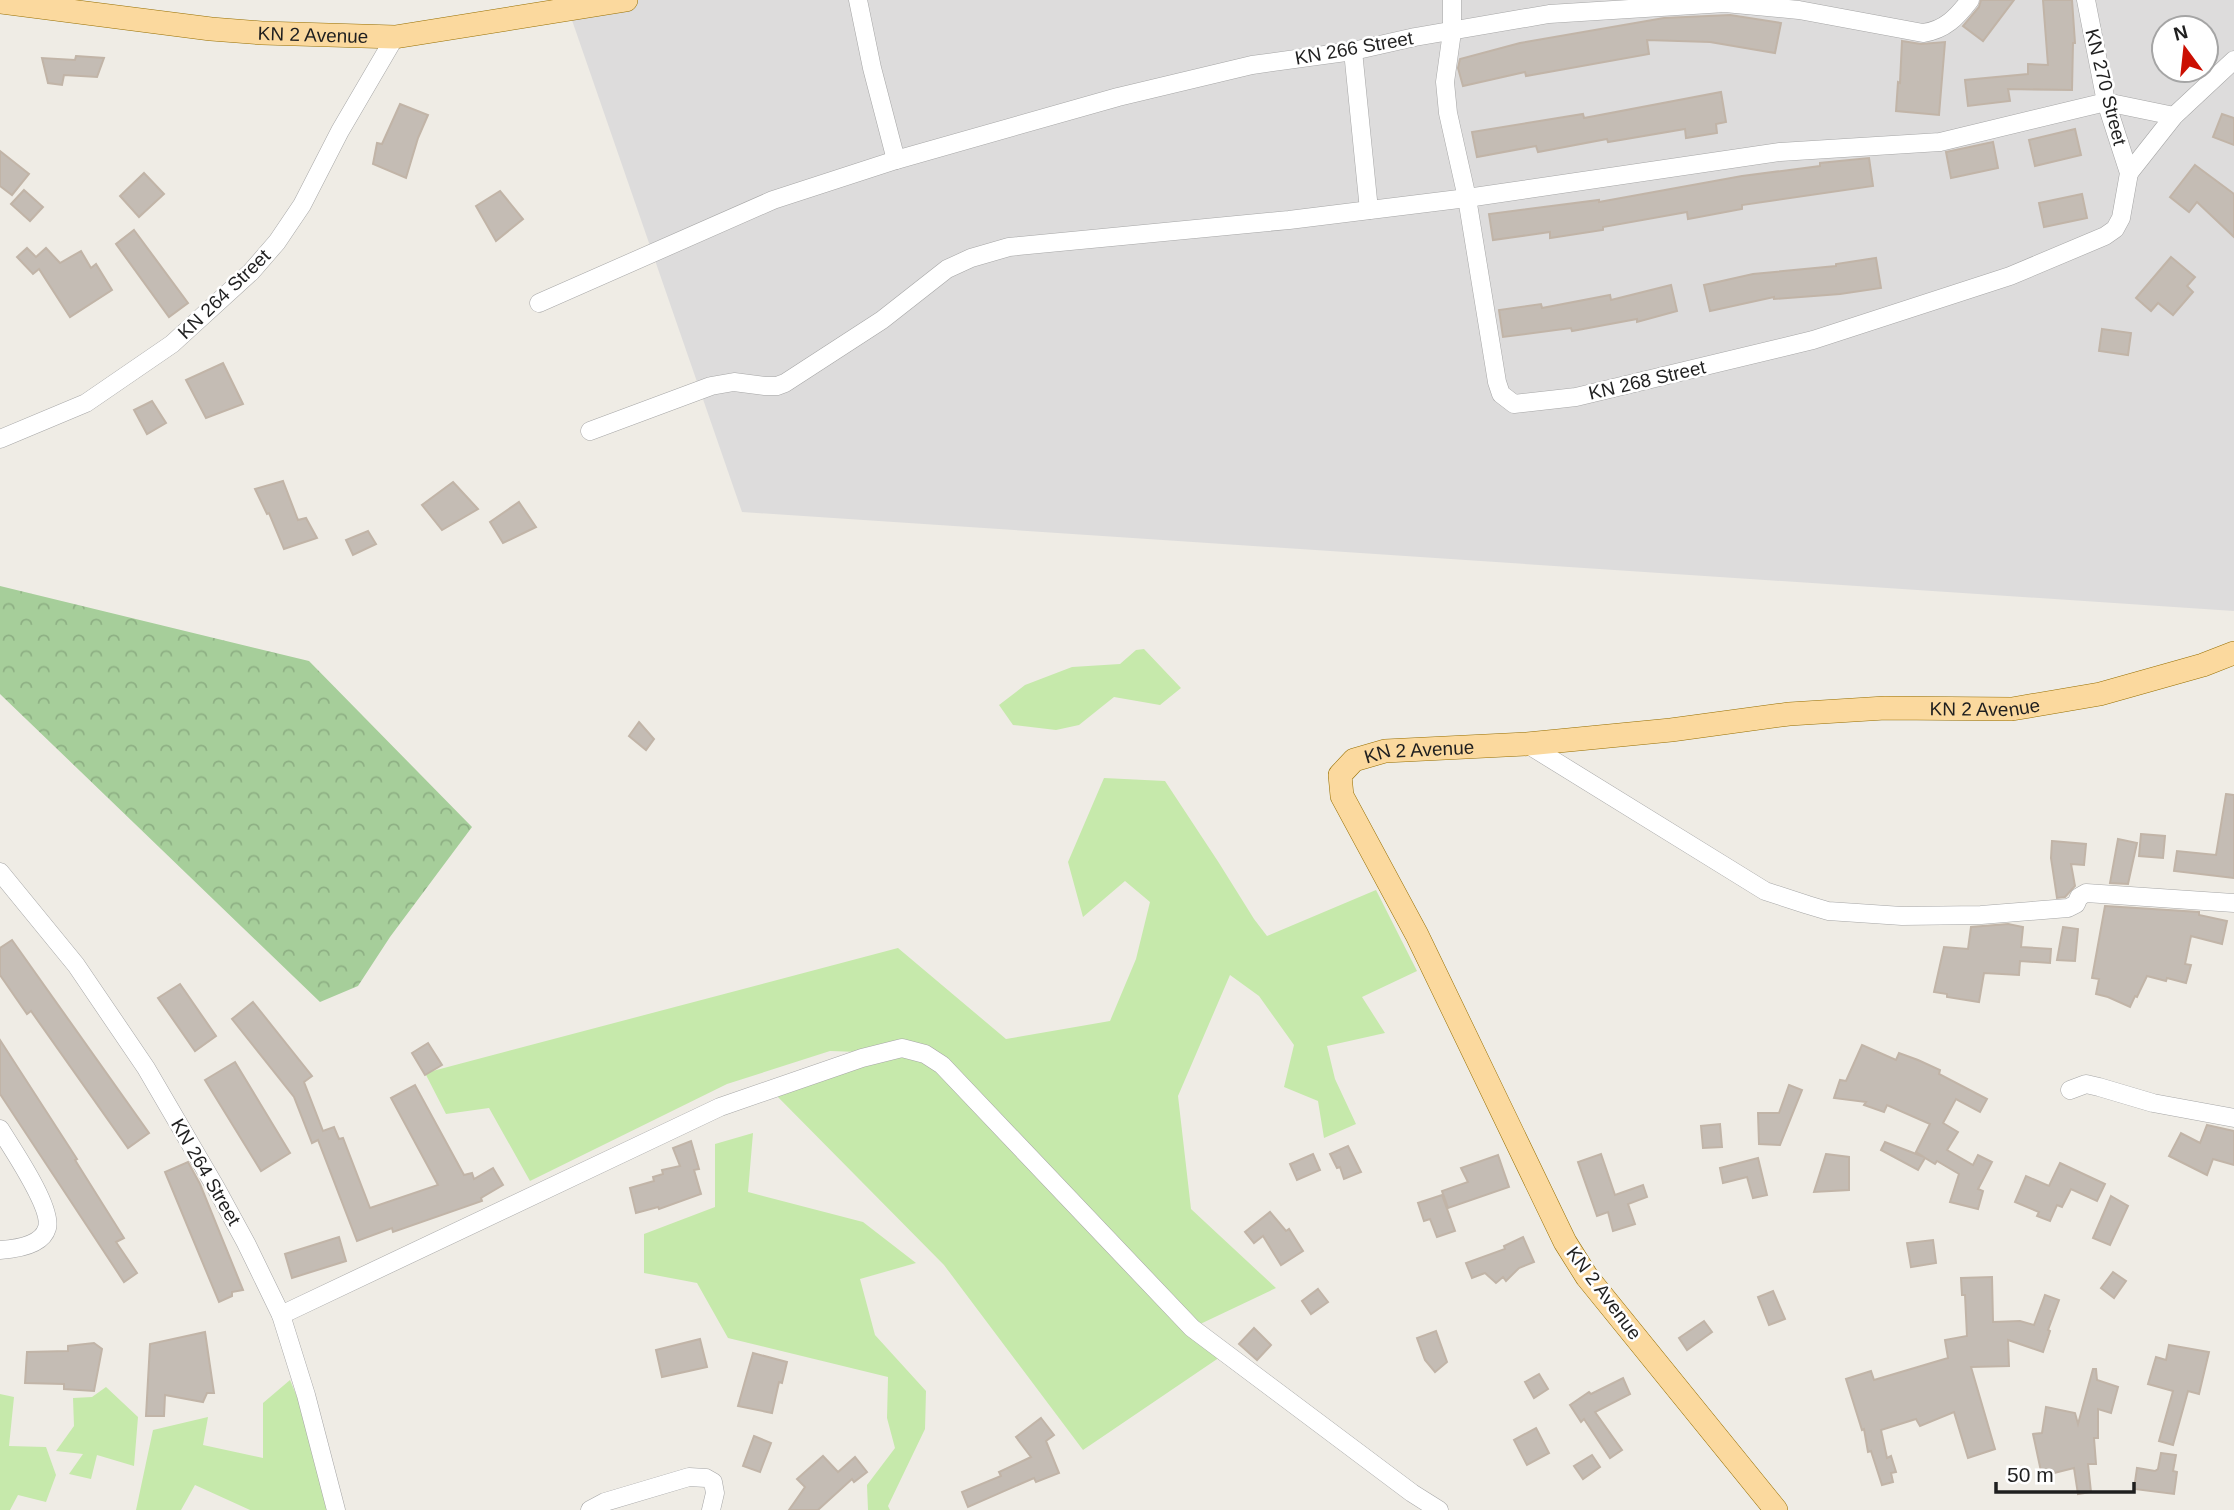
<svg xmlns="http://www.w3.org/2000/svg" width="2234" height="1510" viewBox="0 0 2234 1510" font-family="Arial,sans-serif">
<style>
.residential{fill:#dddcdc;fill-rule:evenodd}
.grass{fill:#c6e9ab}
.forest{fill:url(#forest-crowns)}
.building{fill:#c4bcb4;stroke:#c1b4a7;stroke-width:2}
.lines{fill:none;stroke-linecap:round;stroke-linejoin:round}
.minor-casing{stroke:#a6a6a6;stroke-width:19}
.major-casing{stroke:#976f02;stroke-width:24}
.minor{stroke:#fff;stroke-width:18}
.major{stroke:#fbd99e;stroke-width:23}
.labels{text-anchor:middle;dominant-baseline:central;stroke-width:5;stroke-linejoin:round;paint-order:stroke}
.street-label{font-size:19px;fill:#1f1f1f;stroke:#fff}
</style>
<defs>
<pattern id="forest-crowns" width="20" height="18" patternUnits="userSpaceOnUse" patternTransform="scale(1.75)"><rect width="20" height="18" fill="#a6ce9a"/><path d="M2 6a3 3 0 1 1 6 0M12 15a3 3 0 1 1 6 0" fill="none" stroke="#8eb084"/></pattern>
</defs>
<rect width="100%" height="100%" fill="#efece5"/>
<path class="residential" d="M 565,0 L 2234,0 L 2234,611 L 742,512 ZM 2164,28 L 2206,28 L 2206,70 L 2164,70 Z"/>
<g class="grass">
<path d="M 1144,649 L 1181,688 L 1160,705 L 1114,697 L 1079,725 L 1056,730 L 1013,725 L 999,705 L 1025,685 L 1072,667 L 1120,664 L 1136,650 Z"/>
<path d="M 1104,778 L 1165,781 L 1219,863 L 1254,919 L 1267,936 L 1376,890 L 1417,971 L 1362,997 L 1385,1033 L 1327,1046 L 1335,1079 L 1356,1124 L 1324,1138 L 1318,1101 L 1284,1087 L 1294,1045 L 1259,996 L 1230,975 L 1178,1096 L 1191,1209 L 1276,1288 L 1196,1326 L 1226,1353 L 1083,1450 L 944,1265 L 771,1090 L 842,1065 L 919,1054 L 830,1051 L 727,1084 L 530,1181 L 489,1108 L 446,1114 L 425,1073 L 898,948 L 1006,1039 L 1110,1021 L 1136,959 L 1150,902 L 1125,881 L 1083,917 L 1068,862 Z"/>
<path d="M 753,1133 L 748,1192 L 863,1222 L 916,1263 L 860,1279 L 875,1335 L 926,1391 L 925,1429 L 888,1506 L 890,1510 L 868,1510 L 867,1485 L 895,1448 L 887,1418 L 888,1377 L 728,1338 L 697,1283 L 644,1273 L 644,1234 L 715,1207 L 715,1144 Z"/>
<path d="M 290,1380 L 301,1406 L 327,1510 L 250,1510 L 195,1485 L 181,1510 L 136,1510 L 153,1430 L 208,1417 L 203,1445 L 263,1458 L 263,1403 Z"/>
<path d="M 106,1387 L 138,1417 L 134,1466 L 97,1455 L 91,1479 L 69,1474 L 83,1454 L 56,1451 L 74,1426 L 73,1398 L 92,1397 Z"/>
<path d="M 0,1394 L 14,1397 L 9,1446 L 46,1447 L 56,1475 L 46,1502 L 18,1495 L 10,1510 L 0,1510 Z"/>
</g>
<path class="forest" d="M 0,586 L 309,661 L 472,827 L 390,937 L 358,986 L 320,1002 L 0,694 Z"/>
<g class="building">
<path d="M 1981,0 L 2014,0 L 1983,41 L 1963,26 L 1979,7 Z"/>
<path d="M 2043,0 L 2072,0 L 2075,43 L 2073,43 L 2072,90 L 2008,89 L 2010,101 L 1968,106 L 1965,80 L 2028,74 L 2028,64 L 2048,65 Z"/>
<path d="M 1730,15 L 1781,23 L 1775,53 L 1710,42 L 1647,40 L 1649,54 L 1526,76 L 1525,72 L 1463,86 L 1458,68 L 1460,59 L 1520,43 L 1664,18 Z"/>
<path d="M 1902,41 L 1921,44 L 1945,42 L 1939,115 L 1896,111 L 1898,82 L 1900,83 Z"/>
<path d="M 76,56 L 104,58 L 97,77 L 64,75 L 62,85 L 48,83 L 42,58 L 75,60 Z"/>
<path d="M 1721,92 L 1726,122 L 1716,124 L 1717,133 L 1686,138 L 1685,129 L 1608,142 L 1607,139 L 1538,152 L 1536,146 L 1477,157 L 1472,132 L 1583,114 L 1584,118 Z"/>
<path d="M 400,104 L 428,115 L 418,138 L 406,178 L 373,164 L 377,143 L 382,144 Z"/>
<path d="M 2222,114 L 2234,118 L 2234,145 L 2213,137 Z"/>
<path d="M 2075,129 L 2081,155 L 2035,166 L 2029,140 Z"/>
<path d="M 1993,142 L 1998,168 L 1951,178 L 1946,152 Z"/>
<path d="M 0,151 L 29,174 L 12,195 L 0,186 Z"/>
<path d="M 1869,158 L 1873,186 L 1742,205 L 1742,209 L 1688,219 L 1687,212 L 1603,227 L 1603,230 L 1550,238 L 1550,232 L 1493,240 L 1489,214 L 1599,200 L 1599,202 L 1742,176 L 1820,166 L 1820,163 Z"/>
<path d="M 2195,165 L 2234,194 L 2234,237 L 2197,202 L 2189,212 L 2170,197 Z"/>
<path d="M 144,173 L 164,194 L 139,217 L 120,196 Z"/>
<path d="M 24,190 L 43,207 L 30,221 L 11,204 Z"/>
<path d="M 500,191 L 523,219 L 496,241 L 476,206 Z"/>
<path d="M 2082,194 L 2087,218 L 2044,227 L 2039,203 Z"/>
<path d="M 134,230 L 188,303 L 169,317 L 116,244 Z"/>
<path d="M 27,248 L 36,257 L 46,248 L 60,263 L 81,251 L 91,268 L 96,264 L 112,290 L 70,317 L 39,269 L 33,274 L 17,257 Z"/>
<path d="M 2171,257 L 2195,277 L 2187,286 L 2193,292 L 2173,315 L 2158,303 L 2151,311 L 2136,298 Z"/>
<path d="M 1876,258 L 1881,288 L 1840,294 L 1774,299 L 1774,297 L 1710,311 L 1704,285 L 1753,274 L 1836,266 L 1836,264 Z"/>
<path d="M 1671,285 L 1677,311 L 1637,322 L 1637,319 L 1572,331 L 1571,328 L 1503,337 L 1499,310 L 1541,304 L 1542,308 L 1610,295 L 1611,300 Z"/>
<path d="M 2102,329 L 2131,333 L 2128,355 L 2099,351 Z"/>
<path d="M 223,363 L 243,404 L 206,418 L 186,380 Z"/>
<path d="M 152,401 L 166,423 L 147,434 L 134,410 Z"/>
<path d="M 283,481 L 298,520 L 306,518 L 317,538 L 284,549 L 269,513 L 267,514 L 255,489 Z"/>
<path d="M 453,482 L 478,509 L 442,530 L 422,505 Z"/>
<path d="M 519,502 L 536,527 L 503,543 L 490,522 Z"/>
<path d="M 368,531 L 376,544 L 353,555 L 346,540 Z"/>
<path d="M 639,722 L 654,739 L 646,750 L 629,736 Z"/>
<path d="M 2226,794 L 2234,795 L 2234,878 L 2174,871 L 2177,851 L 2216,855 Z"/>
<path d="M 2141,834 L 2165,836 L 2163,858 L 2139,856 Z"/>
<path d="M 2118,839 L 2137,843 L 2128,884 L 2110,883 Z"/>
<path d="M 2052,841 L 2086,844 L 2084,865 L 2071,864 L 2075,886 L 2065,897 L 2057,898 L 2051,858 Z"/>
<path d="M 2105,906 L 2199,912 L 2199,915 L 2227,921 L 2222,944 L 2191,936 L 2185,964 L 2191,965 L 2186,983 L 2167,978 L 2166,981 L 2147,976 L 2137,997 L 2135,996 L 2130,1007 L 2108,997 L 2096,994 L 2099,979 L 2092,978 Z"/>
<path d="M 2008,924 L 2023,927 L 2021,947 L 2051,949 L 2050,963 L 2020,961 L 2019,975 L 1984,973 L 1979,1002 L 1947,997 L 1947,994 L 1934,992 L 1944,947 L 1968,949 L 1971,927 Z"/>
<path d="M 2063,927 L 2078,929 L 2075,961 L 2057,960 Z"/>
<path d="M 12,940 L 149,1133 L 128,1148 L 31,1011 L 27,1014 L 0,975 L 0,948 Z"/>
<path d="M 180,984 L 216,1036 L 195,1051 L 158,998 Z"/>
<path d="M 253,1002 L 312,1076 L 304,1082 L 323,1131 L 334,1127 L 339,1139 L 343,1138 L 370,1208 L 438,1185 L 391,1098 L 415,1085 L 464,1175 L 472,1173 L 474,1179 L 493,1168 L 503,1185 L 481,1198 L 482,1201 L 393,1232 L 392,1228 L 357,1241 L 318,1140 L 312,1143 L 294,1097 L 232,1019 Z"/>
<path d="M 0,1040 L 77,1159 L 75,1160 L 124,1238 L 116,1242 L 137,1273 L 124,1282 L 0,1094 Z"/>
<path d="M 428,1043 L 442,1065 L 425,1075 L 412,1053 Z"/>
<path d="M 1862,1045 L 1896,1060 L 1899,1053 L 1918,1060 L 1940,1070 L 1939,1074 L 1987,1099 L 1980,1112 L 1956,1099 L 1943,1123 L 1958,1132 L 1947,1150 L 1973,1165 L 1978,1155 L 1992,1162 L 1978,1189 L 1983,1191 L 1978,1209 L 1950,1202 L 1959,1174 L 1937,1161 L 1935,1164 L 1925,1158 L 1918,1170 L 1881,1150 L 1885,1142 L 1924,1157 L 1916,1152 L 1930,1124 L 1887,1105 L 1884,1112 L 1864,1105 L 1866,1102 L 1834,1098 L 1840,1080 L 1846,1081 Z"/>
<path d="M 235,1062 L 290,1153 L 261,1171 L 205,1080 Z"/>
<path d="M 1789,1085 L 1802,1090 L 1780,1145 L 1759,1144 L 1758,1113 L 1779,1113 Z"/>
<path d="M 1720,1124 L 1722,1147 L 1703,1148 L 1701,1126 Z"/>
<path d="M 2207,1125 L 2234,1131 L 2234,1165 L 2213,1159 L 2207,1175 L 2169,1156 L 2181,1133 L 2200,1143 Z"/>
<path d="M 691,1141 L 699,1169 L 694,1170 L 701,1194 L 659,1209 L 658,1207 L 636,1213 L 630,1188 L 654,1181 L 653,1177 L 663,1174 L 662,1170 L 680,1166 L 673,1148 Z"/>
<path d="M 1348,1146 L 1361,1172 L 1344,1179 L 1340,1167 L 1337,1168 L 1330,1154 Z"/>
<path d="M 1313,1154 L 1320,1170 L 1297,1180 L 1290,1164 Z"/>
<path d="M 1601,1154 L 1615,1195 L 1643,1185 L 1647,1197 L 1628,1204 L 1635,1224 L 1613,1231 L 1608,1212 L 1597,1216 L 1578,1162 Z"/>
<path d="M 1826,1154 L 1849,1157 L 1849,1190 L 1814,1192 Z"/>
<path d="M 1498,1155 L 1509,1187 L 1448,1208 L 1442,1191 L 1468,1182 L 1461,1168 Z"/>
<path d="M 1758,1158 L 1767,1195 L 1753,1198 L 1747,1177 L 1723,1183 L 1720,1168 Z"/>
<path d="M 188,1162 L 200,1184 L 243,1290 L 232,1292 L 232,1296 L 219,1302 L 165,1172 Z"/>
<path d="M 2060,1163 L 2105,1184 L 2097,1201 L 2071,1189 L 2062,1207 L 2057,1205 L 2050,1221 L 2037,1216 L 2039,1212 L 2015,1202 L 2026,1176 L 2049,1186 Z"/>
<path d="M 1442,1195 L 1455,1231 L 1437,1237 L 1430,1219 L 1424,1221 L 1418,1203 Z"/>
<path d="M 2111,1196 L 2128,1206 L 2110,1245 L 2093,1238 Z"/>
<path d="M 1270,1212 L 1286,1231 L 1289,1229 L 1303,1251 L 1281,1265 L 1263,1236 L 1254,1243 L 1245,1232 Z"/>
<path d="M 339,1237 L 346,1261 L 292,1278 L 285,1254 Z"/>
<path d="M 1523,1237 L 1534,1262 L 1519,1268 L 1506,1281 L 1503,1277 L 1496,1283 L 1485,1273 L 1472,1278 L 1466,1263 L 1505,1249 L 1504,1246 Z"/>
<path d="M 1933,1240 L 1936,1263 L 1911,1267 L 1907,1243 Z"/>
<path d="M 2113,1272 L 2126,1281 L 2114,1298 L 2101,1288 Z"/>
<path d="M 1992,1277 L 1993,1322 L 2020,1321 L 2034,1325 L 2045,1295 L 2059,1300 L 2048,1330 L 2050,1331 L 2043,1352 L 2008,1340 L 2009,1366 L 1971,1367 L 1995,1449 L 1968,1458 L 1954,1412 L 1920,1426 L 1916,1419 L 1881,1430 L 1887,1458 L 1891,1456 L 1896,1472 L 1891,1473 L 1893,1482 L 1882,1485 L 1871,1451 L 1868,1452 L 1864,1429 L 1862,1430 L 1846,1379 L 1871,1371 L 1874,1380 L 1948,1358 L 1945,1340 L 1967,1336 L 1965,1295 L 1962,1295 L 1961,1278 Z"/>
<path d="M 1318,1289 L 1328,1302 L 1311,1314 L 1302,1301 Z"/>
<path d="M 1773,1291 L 1785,1319 L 1769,1325 L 1758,1297 Z"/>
<path d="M 1704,1321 L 1712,1332 L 1687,1350 L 1679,1338 Z"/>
<path d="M 1254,1328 L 1271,1345 L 1257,1360 L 1239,1344 Z"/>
<path d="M 1436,1331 L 1447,1362 L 1435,1372 L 1425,1360 L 1417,1338 Z"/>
<path d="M 205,1332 L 214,1393 L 207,1393 L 203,1402 L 165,1395 L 164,1416 L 146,1416 L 150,1344 Z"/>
<path d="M 700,1339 L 707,1367 L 662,1377 L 656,1350 Z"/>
<path d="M 94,1343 L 102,1349 L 94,1391 L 64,1389 L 64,1384 L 25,1383 L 27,1352 L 68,1351 L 68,1346 Z"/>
<path d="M 2169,1345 L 2209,1352 L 2199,1394 L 2188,1391 L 2173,1445 L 2159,1441 L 2173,1391 L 2148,1384 L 2156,1357 L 2166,1360 Z"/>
<path d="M 753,1353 L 787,1362 L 782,1383 L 779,1382 L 772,1413 L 738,1406 Z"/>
<path d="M 2093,1369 L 2096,1369 L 2097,1380 L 2118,1387 L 2111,1413 L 2098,1409 L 2098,1438 L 2094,1438 L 2096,1464 L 2088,1464 L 2091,1492 L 2078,1494 L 2074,1468 L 2042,1476 L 2033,1434 L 2042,1433 L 2046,1407 L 2075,1413 L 2078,1424 Z"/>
<path d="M 1539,1374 L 1548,1389 L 1534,1398 L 1525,1382 Z"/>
<path d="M 1623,1378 L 1630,1394 L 1595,1412 L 1622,1450 L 1610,1458 L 1584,1419 L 1581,1422 L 1570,1405 L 1589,1392 L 1591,1394 Z"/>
<path d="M 1041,1418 L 1054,1435 L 1046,1441 L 1059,1473 L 1036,1482 L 1034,1478 L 968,1507 L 962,1492 L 1001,1476 L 999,1472 L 1031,1457 L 1016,1437 Z"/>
<path d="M 1536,1428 L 1549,1453 L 1527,1465 L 1514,1440 Z"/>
<path d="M 754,1436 L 771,1443 L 760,1472 L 743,1466 Z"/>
<path d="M 2161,1453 L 2176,1455 L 2173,1471 L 2177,1472 L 2174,1494 L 2134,1489 L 2137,1468 L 2155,1471 L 2158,1469 Z"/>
<path d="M 1592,1455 L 1600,1467 L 1583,1479 L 1574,1466 Z"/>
<path d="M 823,1456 L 838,1472 L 855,1457 L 867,1472 L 854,1482 L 852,1479 L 818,1510 L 789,1510 L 805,1487 L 797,1479 Z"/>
</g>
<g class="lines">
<defs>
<g id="minor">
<path d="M 858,0 L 872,68 L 896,160 L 1118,97 L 1252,65 L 1353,51 L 1415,37 L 1549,14 L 1725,3 L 1799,10 L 1923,33 C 1945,30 1957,17 1970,0"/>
<path d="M 1452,0 L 1452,32 L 1445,82 L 1448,113 L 1467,198 L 1497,382 L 1501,394 L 1514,404 L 1576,397 L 1813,340 L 2010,276 L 2105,236 L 2115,229 L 2121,218 L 2129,173 L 2106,102 L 2086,0"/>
<path d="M 1353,51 L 1369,210"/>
<path d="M 2129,173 L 2174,116 L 2234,60"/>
<path d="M 539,303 L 773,200 L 896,160"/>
<path d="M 590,431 L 711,386 L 734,382 L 765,386 L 777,386 L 785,383 L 882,320 L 947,269 L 971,258 L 1009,247 L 1289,220 L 1467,198 L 1780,152 L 1940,142 L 2106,102 L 2174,116"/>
<path d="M 0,439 L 86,403 L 172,344 L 251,272 L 277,242 L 302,205 L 340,131 L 395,37"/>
<path d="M 1527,744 L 1765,891 L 1808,905 L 1828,911 L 1902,916 L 1981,915 L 2068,908 L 2076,904 L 2079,897 L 2086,893 L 2234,903"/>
<path d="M 0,872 L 76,965 L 146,1068 L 216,1188 L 246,1243 L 281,1315 L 306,1395 L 336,1510"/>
<path d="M 2070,1090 L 2086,1084 L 2099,1087 L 2153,1103 L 2234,1118"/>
<path d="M 0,1129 C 11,1147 53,1208 47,1228 C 42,1246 15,1249 0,1250"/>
<path d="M 281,1315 L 720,1107 L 862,1058 L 902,1048 L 925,1054 L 942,1065 L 1192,1328 L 1412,1493 L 1439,1510"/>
<path d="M 590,1510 L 605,1502 L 689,1477 L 706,1478 L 713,1482 L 715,1493 L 711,1510"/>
</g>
<g id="major">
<path id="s1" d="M 0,2 L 211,29 L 262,33 L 395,37 L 626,0"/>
<path id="s2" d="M 1776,1510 L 1587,1277 L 1565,1242 L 1417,935 L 1342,796 L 1340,775 L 1354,760 L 1385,751 L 1527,744 L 1671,730 L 1789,714 L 1885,708 L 2012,709 L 2100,694 L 2203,665 L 2234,653"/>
</g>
</defs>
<use href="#minor" class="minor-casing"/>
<use href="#major" class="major-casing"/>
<use href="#minor" class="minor"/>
<use href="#major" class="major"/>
</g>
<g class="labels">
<g class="street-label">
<text stroke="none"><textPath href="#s1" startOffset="315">KN 2 Avenue</textPath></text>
<text transform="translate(1354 48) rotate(-10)">KN 266 Street</text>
<text transform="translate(2106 87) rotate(76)">KN 270 Street</text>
<text transform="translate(224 294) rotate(-44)">KN 264 Street</text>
<text transform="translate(1647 380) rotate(-13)">KN 268 Street</text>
<text stroke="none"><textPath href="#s2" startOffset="1516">KN 2 Avenue</textPath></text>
<text stroke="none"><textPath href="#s2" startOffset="948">KN 2 Avenue</textPath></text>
<text transform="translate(206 1172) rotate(60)">KN 264 Street</text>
<text transform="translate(1604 1293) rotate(53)">KN 2 Avenue</text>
</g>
</g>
<g transform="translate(2185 49) rotate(345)"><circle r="33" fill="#ffffff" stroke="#a5a5a5" stroke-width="2"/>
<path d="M0-5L12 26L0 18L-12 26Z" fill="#cb0f02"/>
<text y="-10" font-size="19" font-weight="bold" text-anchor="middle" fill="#1f1f1f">N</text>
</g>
<path d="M1996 1482v10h138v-10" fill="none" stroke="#1f1f1f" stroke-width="3.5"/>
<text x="2007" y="1482" font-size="21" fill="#1f1f1f" stroke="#ffffff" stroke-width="5" paint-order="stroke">50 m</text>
</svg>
